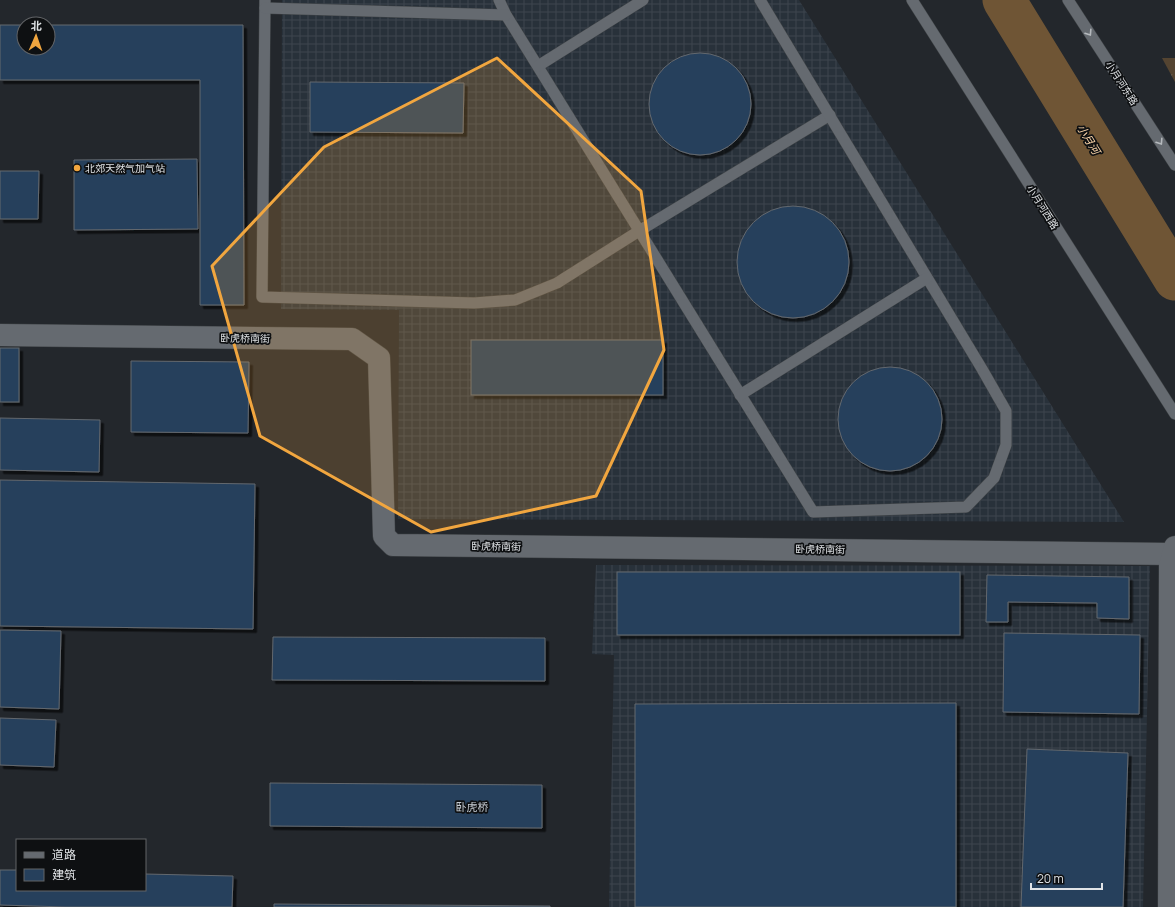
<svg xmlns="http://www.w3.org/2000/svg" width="1175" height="907" viewBox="0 0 1175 907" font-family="Manrope,'Noto Sans SC',sans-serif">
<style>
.industrial{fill:url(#industrial-grid)}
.grass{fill:url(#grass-tufts)}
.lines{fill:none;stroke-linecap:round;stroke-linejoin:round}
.river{stroke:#6f5535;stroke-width:43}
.building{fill:#26405c;stroke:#63686e;filter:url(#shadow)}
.lane-casing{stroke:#3f4346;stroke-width:12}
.street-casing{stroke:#3f4346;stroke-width:23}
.lane{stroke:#656a70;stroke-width:11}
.street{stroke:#656a70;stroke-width:22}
.oneway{stroke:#b5b9bd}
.marked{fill:#f1a63f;fill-opacity:0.2;stroke:#f1a63f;stroke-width:3;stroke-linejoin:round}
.poi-dot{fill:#f1a63f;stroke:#0e1012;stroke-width:1.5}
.labels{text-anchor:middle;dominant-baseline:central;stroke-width:3.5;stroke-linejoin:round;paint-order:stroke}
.street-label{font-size:10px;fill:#e0e3e6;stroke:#0e1012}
.poi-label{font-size:10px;fill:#e0e3e6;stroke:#0e1012;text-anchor:start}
.water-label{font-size:11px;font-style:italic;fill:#fcd6ab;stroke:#0e1012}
.neighbourhood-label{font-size:11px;fill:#c6ccd3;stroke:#0e1012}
</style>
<defs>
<pattern id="industrial-grid" width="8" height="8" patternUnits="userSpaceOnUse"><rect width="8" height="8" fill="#28313a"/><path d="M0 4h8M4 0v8" fill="none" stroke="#3d454d"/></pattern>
<pattern id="grass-tufts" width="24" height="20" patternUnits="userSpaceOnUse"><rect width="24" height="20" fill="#544431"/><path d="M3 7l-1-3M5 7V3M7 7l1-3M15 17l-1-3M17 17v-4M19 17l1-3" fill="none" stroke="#6c5f4f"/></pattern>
<filter id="shadow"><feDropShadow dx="3.5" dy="3.5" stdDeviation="0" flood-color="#0009"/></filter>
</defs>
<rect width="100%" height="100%" fill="#23272c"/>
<g class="industrial">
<path d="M 282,0 L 799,0 L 1124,522 L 398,519 L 399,310 L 281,309 Z"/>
<path d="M 596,565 L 1150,566 L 1143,907 L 609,907 L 614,655 L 592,654 Z"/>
</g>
<path class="grass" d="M 1162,58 L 1175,58 L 1175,82 Z"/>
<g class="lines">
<path class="river" d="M 1004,0 L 1175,279"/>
</g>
<g class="building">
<path d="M 0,25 L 24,25 L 24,48 L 48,48 L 48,25 L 243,25 L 244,305 L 200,305 L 200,80 L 0,80 Z"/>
<circle cx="700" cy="104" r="51"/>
<path d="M 310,82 L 464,83 L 463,133 L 310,132 Z"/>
<path d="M 197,159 L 198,229 L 74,230 L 74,160 Z"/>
<path d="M 0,171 L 39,171 L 38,219 L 0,219 Z"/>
<circle cx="793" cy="262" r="56"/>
<rect x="471" y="340" width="192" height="55"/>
<rect x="0" y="348" width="19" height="54"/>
<path d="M 131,361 L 249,362 L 248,433 L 131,432 Z"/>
<circle cx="890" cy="419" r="52"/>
<path d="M 0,418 L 100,420 L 99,472 L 0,470 Z"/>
<path d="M 0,480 L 255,484 L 253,629 L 0,626 Z"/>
<rect x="617" y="572" width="343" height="63"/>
<path d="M 987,575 L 1129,577 L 1129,619 L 1097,618 L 1097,603 L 1008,602 L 1008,622 L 986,622 Z"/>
<path d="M 0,630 L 61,631 L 59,709 L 0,707 Z"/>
<path d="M 1004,633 L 1140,635 L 1139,714 L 1003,712 Z"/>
<path d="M 273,637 L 545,638 L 545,681 L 272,680 Z"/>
<path d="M 956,703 L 956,907 L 635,907 L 635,704 Z"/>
<path d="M 0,718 L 56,720 L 54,767 L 0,765 Z"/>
<path d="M 1027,749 L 1128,753 L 1123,907 L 1021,907 Z"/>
<path d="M 270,783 L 542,785 L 542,828 L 270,826 Z"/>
<path d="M 0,870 L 17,870 L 17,890 L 145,890 L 145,874 L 233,876 L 232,907 L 66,907 L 0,905 Z"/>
<path d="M 274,904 L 550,906 L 550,907 L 274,907 Z"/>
</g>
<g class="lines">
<defs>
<g id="lane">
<path d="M 265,0 L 262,297 L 474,303 L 515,300 L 557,283 L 639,231 L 830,115"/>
<path d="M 499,0 L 506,15 L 813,512 L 966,507 L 994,478 L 1006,445 L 1006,411 L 982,369 L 760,0"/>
<path d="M 912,0 L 1175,414"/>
<path d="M 1068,0 L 1175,165"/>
<path d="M 265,8 L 506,15"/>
<path d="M 538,66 L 643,0"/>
<path d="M 740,395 L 927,278"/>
</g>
<g id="street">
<path d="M 0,335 L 352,339 L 379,358 L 384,536 L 393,545 L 1173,554"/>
<path d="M 1169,907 L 1170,566 L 1175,547"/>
</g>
</defs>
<use href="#lane" class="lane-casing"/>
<use href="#street" class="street-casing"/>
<use href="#lane" class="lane"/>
<use href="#street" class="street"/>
</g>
<defs><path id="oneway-chevron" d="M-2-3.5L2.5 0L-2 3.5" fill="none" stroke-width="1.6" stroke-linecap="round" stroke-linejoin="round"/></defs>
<g class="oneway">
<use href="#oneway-chevron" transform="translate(1089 33) rotate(57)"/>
<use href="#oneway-chevron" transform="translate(1160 142) rotate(57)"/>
</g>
<path class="marked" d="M 497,58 L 641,191 L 664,350 L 596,496 L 431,532 L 260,436 L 212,266 L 324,147 Z"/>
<circle class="poi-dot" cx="77" cy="168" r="4"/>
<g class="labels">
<g class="street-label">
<text transform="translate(1122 83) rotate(57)">小月河东路</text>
<text transform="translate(1043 207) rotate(58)">小月河西路</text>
<text transform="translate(245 338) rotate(1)">卧虎桥南街</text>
<text transform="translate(496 546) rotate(1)">卧虎桥南街</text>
<text transform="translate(820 549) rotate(1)">卧虎桥南街</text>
</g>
<g class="poi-label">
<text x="85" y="168">北郊天然气加气站</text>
</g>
<g class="water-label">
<text transform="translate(1089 139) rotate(58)">小月河</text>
</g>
<g class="neighbourhood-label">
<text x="472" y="806">卧虎桥</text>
</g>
</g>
<rect x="16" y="839" width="130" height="52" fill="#0e1012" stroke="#626467"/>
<rect x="24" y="852" width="20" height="6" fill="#656a70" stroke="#626467"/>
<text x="52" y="859" font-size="12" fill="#e0e3e6">道路</text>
<rect x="24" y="869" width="20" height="12" fill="#26405c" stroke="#626467"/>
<text x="52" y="879" font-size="12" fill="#e0e3e6">建筑</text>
<g transform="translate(36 36) rotate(2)"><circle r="19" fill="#0e1012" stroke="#626467"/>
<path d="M0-3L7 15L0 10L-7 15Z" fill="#f1a63f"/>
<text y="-6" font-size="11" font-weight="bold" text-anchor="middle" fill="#e0e3e6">北</text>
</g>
<path d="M1031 883v6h71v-6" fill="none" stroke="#e0e3e6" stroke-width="2"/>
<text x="1037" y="883" font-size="12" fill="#e0e3e6" stroke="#0e1012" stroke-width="3" paint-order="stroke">20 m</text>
</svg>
